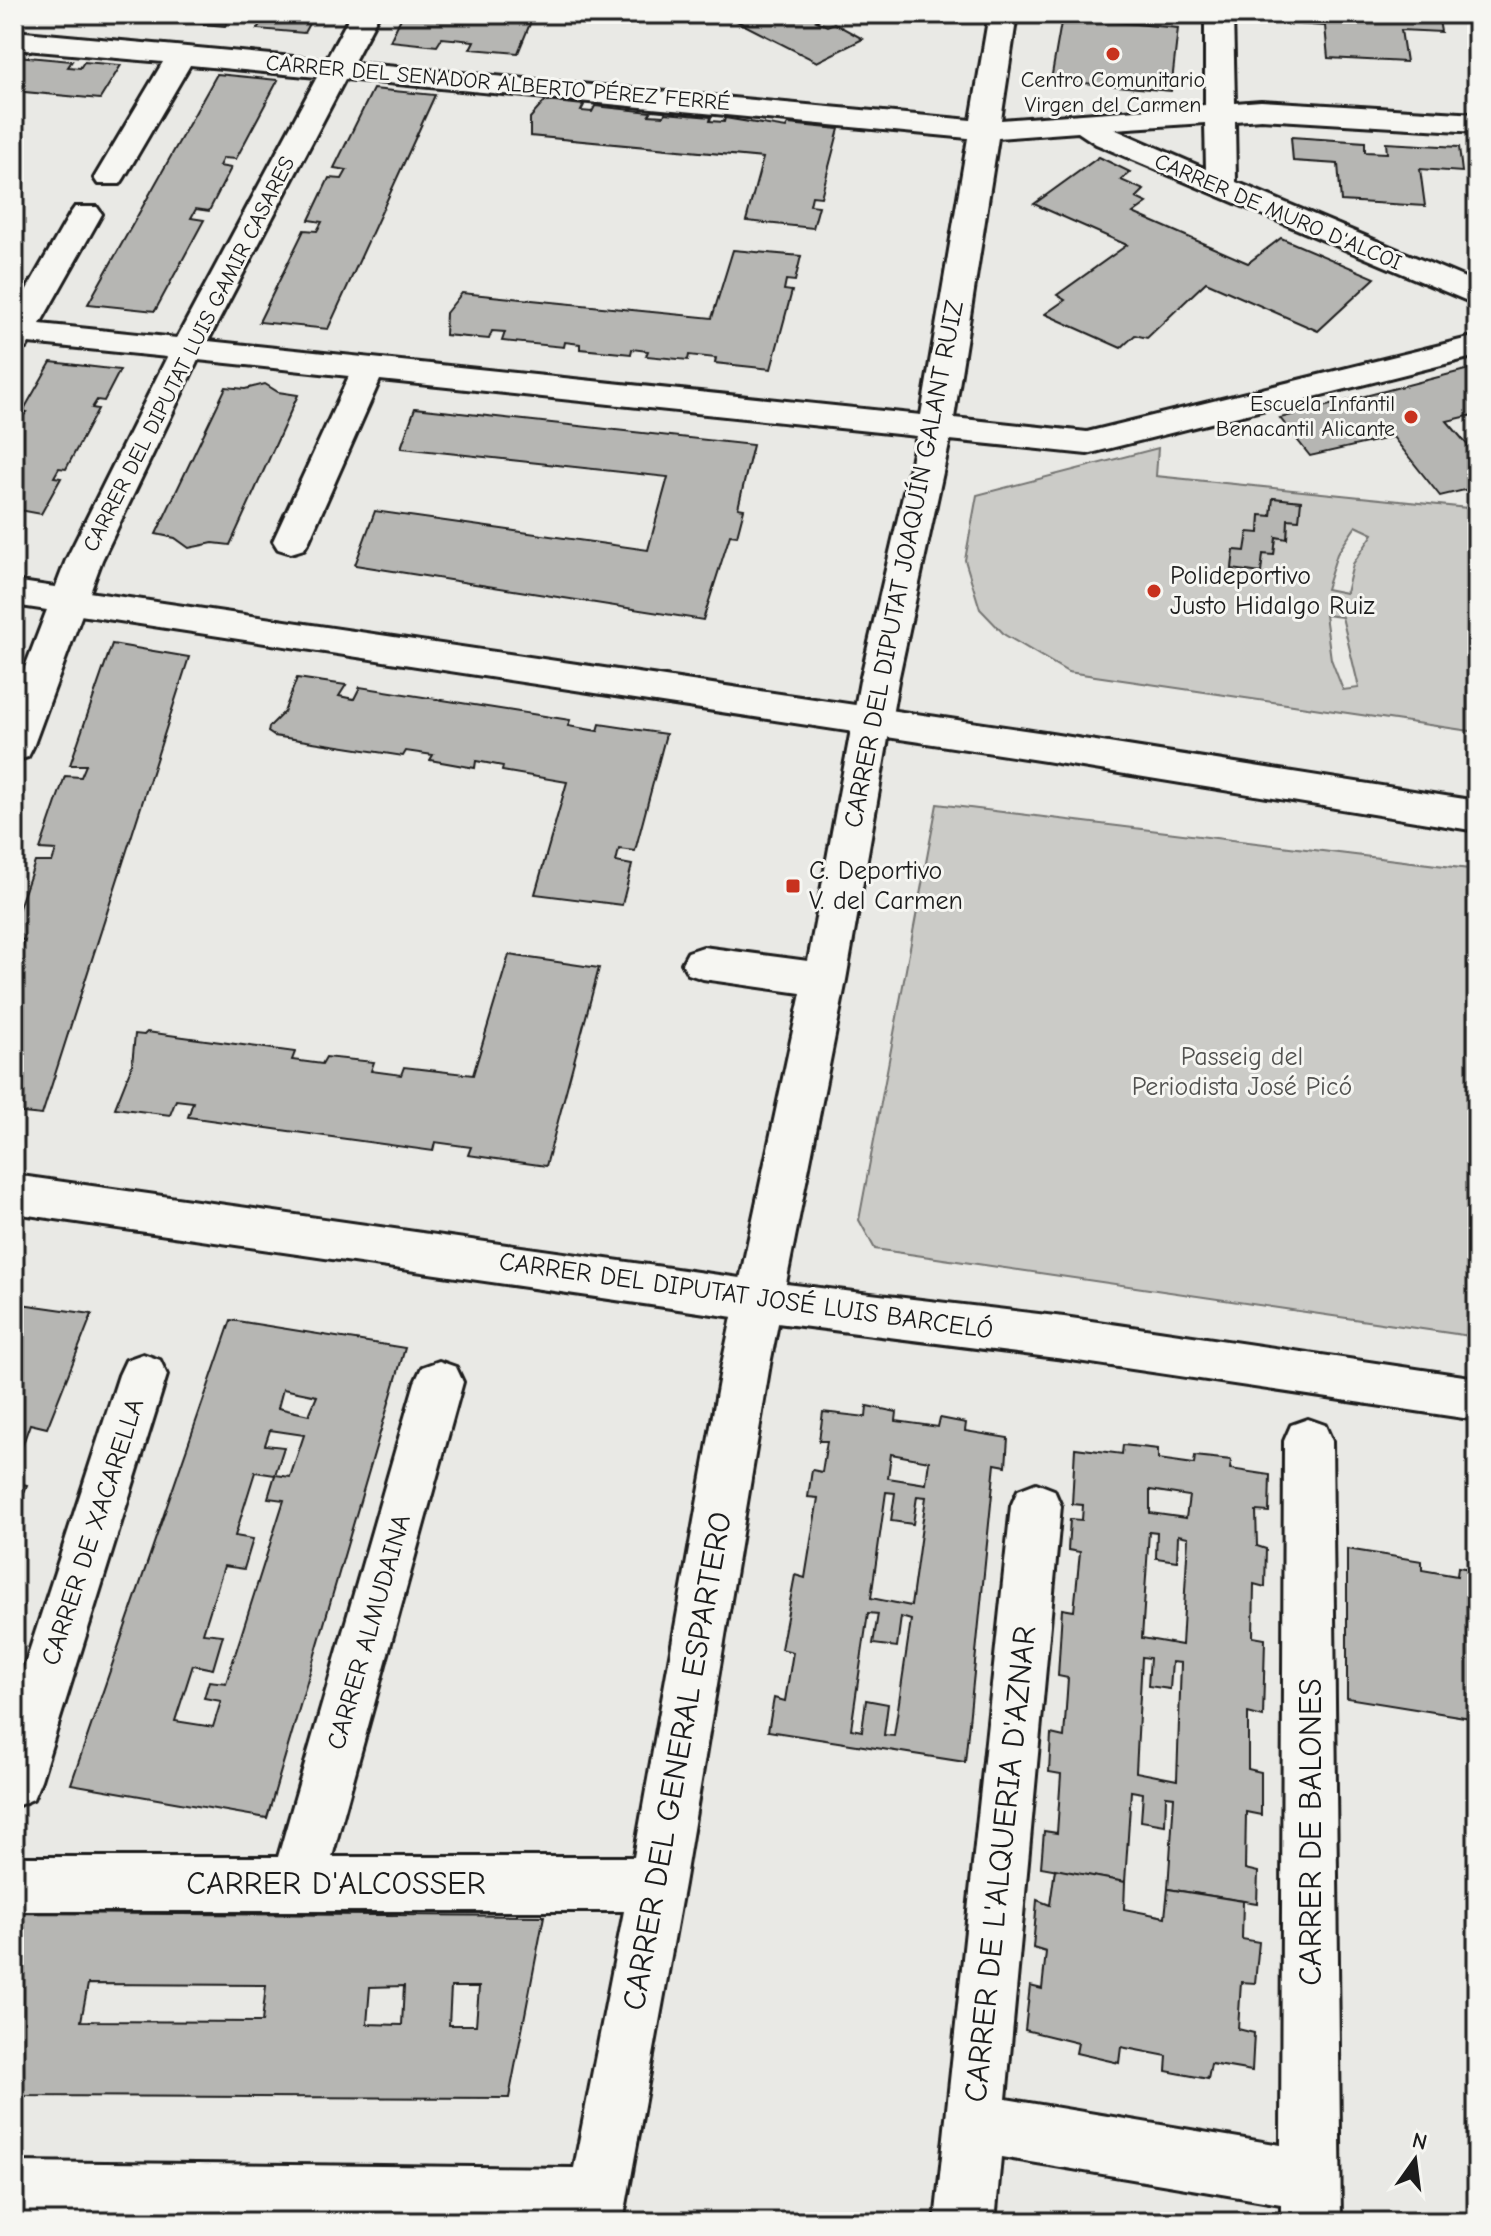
<svg xmlns="http://www.w3.org/2000/svg" width="1491" height="2236" viewBox="0 0 1491 2236" font-family="'Comic Neue',sans-serif">
<style>
.green{fill:#cbcbc7;stroke:#747472;stroke-width:2;fill-rule:evenodd}
.building{fill:#b6b6b3;stroke:#1c1c1c;stroke-width:2;fill-rule:evenodd}
.lines{fill:none;stroke-linecap:round;stroke-linejoin:round}
.minor-casing{stroke:#1c1c1c;stroke-width:6}
.major-casing{stroke:#1c1c1c;stroke-width:6}
.minor{fill:#f6f6f2;fill-rule:evenodd}
.major{fill:#f6f6f2;fill-rule:evenodd}
.poi-dot{fill:#c8321e;stroke:#f6f6f2;stroke-width:3}
.labels{text-anchor:middle;dominant-baseline:central;stroke-width:6;stroke-linejoin:round;paint-order:stroke}
.far-poi-label{font-size:22px;fill:#1c1c1c;stroke:#f6f6f2}
.far-street-label{font-size:22px;fill:#1c1c1c;stroke:#f6f6f2}
.street-label{font-size:26px;fill:#1c1c1c;stroke:#f6f6f2}
.poi-label{font-size:26px;fill:#1c1c1c;stroke:#f6f6f2;text-anchor:start}
.park-label{font-size:26px;fill:#51514f;stroke:#f6f6f2}
.near-street-label{font-size:32px;fill:#1c1c1c;stroke:#f6f6f2}
</style>
<rect width="100%" height="100%" fill="#e9e9e5"/>
<filter id="ink" filterUnits="userSpaceOnUse"><feTurbulence type="fractalNoise" baseFrequency=".0125" numOctaves="2"/><feDisplacementMap in="SourceGraphic" scale="16" xChannelSelector="R" yChannelSelector="G"/><feConvolveMatrix kernelMatrix="1 2 1 2 8 2 1 2 1" color-interpolation-filters="sRGB"/></filter>
<g filter="url(#ink)">
<g class="green">
<path d="M 1158,448 L 1156,476 L 1477,509 L 1477,732 L 1068,672 L 1005,635 L 980,609 L 965,560 L 977,495 ZM 1273,498 L 1300,502 L 1299,520 L 1288,519 L 1287,538 L 1276,537 L 1274,555 L 1263,554 L 1232,569 L 1234,550 L 1245,551 L 1259,533 L 1260,515 L 1271,516 ZM 1356,526 L 1373,534 L 1353,564 L 1346,593 L 1326,589 L 1337,554 ZM 1325,615 L 1342,617 L 1359,688 L 1343,690 L 1331,659 Z"/>
<path d="M 937,804 L 1477,870 L 1477,1337 L 875,1249 L 859,1220 Z"/>
</g>
<g class="building">
<path d="M 184,14 L 314,14 L 304,33 L 257,29 L 262,21 L 230,18 L 225,26 L 179,22 Z"/>
<path d="M 403,14 L 485,16 L 534,14 L 518,53 L 470,49 L 474,41 L 442,38 L 437,46 L 390,41 Z"/>
<path d="M 723,14 L 817,14 L 823,17 L 816,21 L 827,26 L 834,23 L 863,39 L 817,62 Z"/>
<path d="M 1282,14 L 1438,14 L 1441,32 L 1401,30 L 1406,62 L 1328,58 L 1325,26 L 1282,23 Z"/>
<path d="M 1062,17 L 1178,28 L 1171,91 L 1051,80 Z"/>
<path d="M 17,56 L 72,61 L 68,67 L 80,68 L 84,62 L 121,65 L 100,99 L 14,91 Z"/>
<path d="M 217,74 L 278,80 L 236,159 L 223,158 L 219,166 L 231,168 L 209,211 L 196,209 L 191,218 L 204,220 L 155,311 L 88,304 Z"/>
<path d="M 373,89 L 435,95 L 328,329 L 259,322 L 304,230 L 317,231 L 322,222 L 309,220 L 329,178 L 342,179 L 347,170 L 334,168 Z"/>
<path d="M 545,101 L 584,105 L 581,111 L 592,112 L 595,106 L 651,112 L 649,115 L 664,116 L 665,113 L 711,117 L 710,121 L 724,122 L 725,118 L 786,128 L 788,124 L 839,129 L 821,197 L 812,196 L 810,205 L 819,206 L 813,228 L 746,221 L 763,158 L 530,136 L 530,118 Z"/>
<path d="M 1291,137 L 1365,142 L 1365,152 L 1387,153 L 1386,143 L 1459,147 L 1462,172 L 1420,169 L 1425,206 L 1341,201 L 1338,164 L 1293,161 Z"/>
<path d="M 1099,157 L 1130,172 L 1121,180 L 1144,190 L 1136,198 L 1147,203 L 1133,213 L 1248,263 L 1281,238 L 1375,278 L 1318,331 L 1206,282 L 1147,338 L 1135,335 L 1121,348 L 1045,314 L 1065,300 L 1057,295 L 1127,245 L 1034,204 Z"/>
<path d="M 733,250 L 801,256 L 795,281 L 786,280 L 784,290 L 792,291 L 771,369 L 715,363 L 716,358 L 689,355 L 688,360 L 646,356 L 648,351 L 632,349 L 631,354 L 580,349 L 580,344 L 565,342 L 564,347 L 502,341 L 505,332 L 492,331 L 489,339 L 445,335 L 446,313 L 462,293 L 712,318 Z"/>
<path d="M 51,362 L 120,370 L 104,401 L 97,400 L 92,408 L 98,409 L 66,469 L 59,468 L 54,477 L 61,478 L 41,514 L 14,509 L 14,425 L 27,412 L 23,411 Z"/>
<path d="M 1477,367 L 1477,414 L 1447,421 L 1477,456 L 1477,487 L 1440,496 L 1393,437 L 1310,456 L 1280,418 Z"/>
<path d="M 265,384 L 278,392 L 298,395 L 230,545 L 213,543 L 189,548 L 175,538 L 156,534 L 226,387 L 245,389 Z"/>
<path d="M 415,408 L 753,445 L 738,508 L 744,509 L 737,536 L 730,535 L 703,620 L 355,565 L 375,511 L 648,550 L 668,477 L 401,448 Z"/>
<path d="M 1273,498 L 1301,501 L 1299,520 L 1288,519 L 1287,539 L 1276,537 L 1274,555 L 1263,554 L 1261,573 L 1232,569 L 1234,550 L 1245,551 L 1248,532 L 1259,533 L 1260,515 L 1271,516 Z"/>
<path d="M 112,644 L 189,657 L 42,1115 L 14,1112 L 14,954 L 20,954 L 25,940 L 14,939 L 14,922 L 35,862 L 52,862 L 56,850 L 40,849 L 65,776 L 81,777 L 86,765 L 70,765 Z"/>
<path d="M 297,678 L 346,685 L 339,696 L 354,699 L 360,687 L 570,720 L 568,726 L 598,731 L 600,724 L 666,734 L 635,851 L 619,849 L 616,862 L 632,865 L 622,905 L 535,894 L 567,782 L 502,771 L 503,766 L 476,761 L 475,768 L 430,760 L 433,755 L 406,751 L 403,756 L 274,736 L 268,732 L 269,727 L 284,712 Z"/>
<path d="M 509,955 L 599,968 L 546,1166 L 468,1155 L 471,1147 L 435,1142 L 433,1151 L 188,1117 L 193,1102 L 176,1100 L 170,1115 L 115,1108 L 132,1065 L 135,1034 L 144,1035 L 147,1032 L 295,1052 L 292,1060 L 322,1064 L 326,1057 L 374,1062 L 371,1071 L 401,1075 L 404,1067 L 473,1075 Z"/>
<path d="M 14,1303 L 92,1314 L 47,1428 L 30,1424 L 14,1469 Z"/>
<path d="M 231,1320 L 405,1348 L 267,1818 L 71,1784 ZM 283,1389 L 317,1396 L 309,1415 L 278,1408 ZM 270,1430 L 304,1435 L 290,1477 L 275,1475 L 284,1447 L 265,1445 ZM 255,1472 L 275,1475 L 268,1498 L 284,1500 L 226,1683 L 209,1681 L 204,1698 L 221,1701 L 213,1727 L 175,1721 L 193,1665 L 213,1669 L 223,1635 L 203,1633 L 224,1566 L 244,1569 L 253,1539 L 235,1536 Z"/>
<path d="M 867,1406 L 897,1412 L 896,1421 L 938,1427 L 940,1418 L 966,1423 L 965,1431 L 1008,1438 L 1006,1466 L 995,1464 L 965,1762 L 768,1731 L 774,1698 L 785,1701 L 793,1652 L 781,1649 L 795,1575 L 805,1578 L 818,1498 L 808,1497 L 812,1470 L 822,1472 L 827,1441 L 819,1441 L 823,1412 L 866,1417 ZM 891,1454 L 929,1461 L 926,1484 L 888,1478 ZM 886,1492 L 895,1493 L 891,1521 L 913,1524 L 917,1496 L 926,1497 L 911,1606 L 871,1598 ZM 868,1613 L 878,1614 L 873,1644 L 897,1647 L 901,1617 L 911,1620 L 894,1736 L 884,1735 L 888,1704 L 866,1700 L 862,1731 L 851,1729 Z"/>
<path d="M 1123,1445 L 1158,1449 L 1158,1459 L 1194,1464 L 1195,1456 L 1231,1460 L 1230,1469 L 1270,1475 L 1269,1512 L 1256,1511 L 1257,1546 L 1266,1549 L 1265,1587 L 1254,1584 L 1253,1637 L 1265,1639 L 1263,1717 L 1248,1713 L 1248,1769 L 1261,1772 L 1261,1815 L 1246,1812 L 1245,1869 L 1258,1872 L 1257,1903 L 1168,1889 L 1174,1797 L 1166,1796 L 1165,1825 L 1141,1821 L 1143,1793 L 1131,1791 L 1125,1882 L 1041,1867 L 1044,1831 L 1057,1833 L 1061,1774 L 1049,1772 L 1051,1734 L 1064,1737 L 1068,1678 L 1058,1676 L 1062,1609 L 1074,1611 L 1080,1552 L 1068,1550 L 1070,1519 L 1082,1520 L 1083,1505 L 1072,1504 L 1075,1448 L 1122,1454 ZM 1150,1490 L 1189,1496 L 1186,1518 L 1150,1513 ZM 1149,1531 L 1157,1532 L 1156,1558 L 1177,1561 L 1178,1535 L 1188,1537 L 1182,1645 L 1142,1638 ZM 1142,1657 L 1150,1658 L 1148,1686 L 1170,1689 L 1172,1662 L 1181,1663 L 1177,1780 L 1136,1772 Z"/>
<path d="M 14,1482 L 27,1485 L 14,1519 Z"/>
<path d="M 1347,1549 L 1422,1561 L 1422,1570 L 1457,1576 L 1458,1567 L 1477,1570 L 1477,1719 L 1347,1698 Z"/>
<path d="M 1055,1869 L 1125,1882 L 1124,1909 L 1165,1917 L 1168,1889 L 1243,1901 L 1242,1939 L 1259,1942 L 1255,1983 L 1241,1982 L 1238,2029 L 1254,2033 L 1252,2071 L 1211,2064 L 1208,2079 L 1166,2071 L 1167,2056 L 1121,2047 L 1119,2063 L 1076,2053 L 1078,2043 L 1025,2030 L 1030,1986 L 1042,1989 L 1046,1952 L 1033,1948 L 1037,1900 L 1050,1905 Z"/>
<path d="M 14,1913 L 544,1916 L 509,2098 L 14,2096 ZM 88,1984 L 266,1985 L 262,2022 L 81,2021 ZM 404,1986 L 402,2025 L 367,2024 L 370,1987 ZM 451,1987 L 479,1987 L 476,2025 L 449,2025 Z"/>
</g>
<g class="lines">
<defs>
<g id="minor">
<path d="M 351,14 L 379,14 L 353,63 L 971,120 L 989,14 L 1017,14 L 1001,120 L 1205,105 L 1205,14 L 1233,14 L 1235,103 L 1261,101 L 1477,114 L 1477,132 L 1261,119 L 1235,121 L 1236,182 L 1477,283 L 1477,305 L 1096,144 L 1078,132 L 998,138 L 954,418 L 1087,432 L 1477,336 L 1477,356 L 1087,454 L 950,440 L 898,681 L 846,980 L 770,1364 L 684,1884 L 623,2222 L 14,2222 L 14,2162 L 574,2168 L 624,1911 L 14,1911 L 14,1857 L 278,1857 L 415,1382 L 422,1367 L 439,1361 L 456,1367 L 463,1382 L 332,1857 L 634,1857 L 722,1364 L 801,993 L 703,979 L 688,974 L 682,963 L 688,952 L 703,947 L 808,961 L 860,681 L 917,436 L 380,380 L 309,541 L 304,549 L 291,553 L 278,549 L 273,541 L 349,376 L 198,360 L 102,560 L 33,747 L 28,757 L 14,761 L 14,696 L 66,560 L 167,357 L 29,343 L 26,348 L 14,351 L 14,312 L 70,214 L 75,207 L 97,207 L 102,214 L 40,324 L 177,338 L 317,77 L 190,65 L 124,178 L 120,184 L 98,184 L 94,178 L 163,62 L 14,49 L 14,31 L 326,60 ZM 345,79 L 968,138 L 921,415 L 208,341 ZM 1205,123 L 1206,169 L 1114,129 Z"/>
<path d="M 143,1354 L 160,1360 L 167,1375 L 41,1780 L 33,1799 L 14,1807 L 14,1698 L 119,1375 L 126,1360 Z"/>
<path d="M 1308,1419 L 1325,1425 L 1332,1441 L 1341,2222 L 1281,2222 L 1281,2204 L 1001,2157 L 995,2222 L 935,2222 L 1011,1506 L 1018,1490 L 1036,1483 L 1054,1490 L 1061,1506 L 1006,2099 L 1281,2145 L 1284,1441 L 1291,1425 Z"/>
</g>
<g id="major">
<path d="M 14,581 L 1045,733 L 1477,801 L 1477,831 L 1045,761 L 14,605 Z"/>
<path d="M 14,1175 L 761,1281 L 1064,1317 L 1477,1378 L 1477,1420 L 1064,1359 L 761,1321 L 14,1213 Z"/>
</g>
</defs>
<use href="#minor" class="minor-casing"/>
<use href="#major" class="major-casing"/>
<use href="#minor" class="minor"/>
<use href="#major" class="major"/>
</g>
</g>
<g class="poi-dot">
<circle cx="1113" cy="54" r="8"/>
<circle cx="1411" cy="417" r="8"/>
<circle cx="1154" cy="591" r="8"/>
<rect x="785" y="878" width="16" height="16" rx="4"/>
</g>
<g class="labels">
<g class="far-poi-label">
<text x="1113" y="80">Centro Comunitario<tspan x="1113" dy="25">Virgen del Carmen</tspan></text>
<text x="1395" y="404" text-anchor="end">Escuela Infantil<tspan x="1395" dy="25">Benacantil Alicante</tspan></text>
</g>
<g class="far-street-label">
<text transform="translate(498 83) rotate(5)">CARRER DEL SENADOR ALBERTO PÉREZ FERRÉ</text>
<text transform="translate(1278 212) rotate(23)">CARRER DE MURO D'ALCOI</text>
<text transform="translate(189 354) rotate(-63)">CARRER DEL DIPUTAT LUIS GAMIR CASARES</text>
</g>
<g class="street-label">
<text transform="translate(904 564) rotate(-79)">CARRER DEL DIPUTAT JOAQUÍN GALANT RUIZ</text>
<text transform="translate(746 1296) rotate(8)">CARRER DEL DIPUTAT JOSÉ LUIS BARCELÓ</text>
<text transform="translate(93 1532) rotate(-72)">CARRER DE XACARELLA</text>
<text transform="translate(369 1632) rotate(-74)">CARRER ALMUDAINA</text>
</g>
<g class="poi-label">
<text x="1170" y="576">Polideportivo<tspan x="1170" dy="30">Justo Hidalgo Ruiz</tspan></text>
<text x="809" y="871">C. Deportivo<tspan x="809" dy="30">V. del Carmen</tspan></text>
</g>
<g class="park-label">
<text x="1242" y="1057">Passeig del<tspan x="1242" dy="30">Periodista José Picó</tspan></text>
</g>
<g class="near-street-label">
<text transform="translate(677 1761) rotate(-80)">CARRER DEL GENERAL ESPARTERO</text>
<text transform="translate(1310 1832) rotate(-90)">CARRER DE BALONES</text>
<text transform="translate(1000 1864) rotate(-84)">CARRER DE L'ALQUERIA D'AZNAR</text>
<text x="336" y="1883">CARRER D'ALCOSSER</text>
</g>
</g>
<rect width="1491" height="2236" fill="none" stroke="#f6f6f2" stroke-width="48"/>
<rect x="24" y="24" width="1443" height="2188" fill="none" stroke="#1c1c1c" stroke-width="3" filter="url(#ink)"/>
<g transform="translate(1415 2160) rotate(14)" stroke="#f6f6f2" stroke-width="6" paint-order="stroke">
<path d="M0-6L14 30L0 20L-14 30Z" fill="#1c1c1c"/>
<text y="-12" font-size="22" font-weight="bold" text-anchor="middle" fill="#1c1c1c">N</text>
</g>
</svg>
